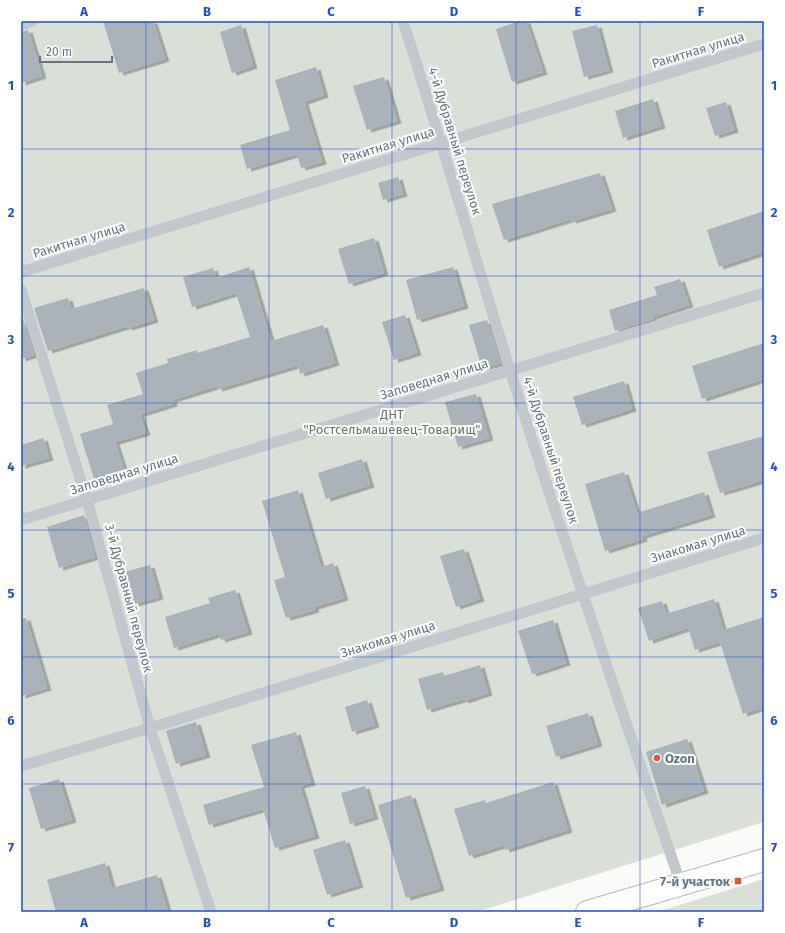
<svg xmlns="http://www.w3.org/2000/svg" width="785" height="933" viewBox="0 0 785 933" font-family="'Fira Sans',sans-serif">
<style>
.green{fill:#dadfd7}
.building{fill:#aab3b9;filter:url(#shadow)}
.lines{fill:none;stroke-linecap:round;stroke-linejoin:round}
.secondary-casing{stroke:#b3babf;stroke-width:24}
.lane{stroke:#c3c8cc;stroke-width:11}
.secondary{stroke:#fff;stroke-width:22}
.grid{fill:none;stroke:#1d4ed8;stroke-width:1;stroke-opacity:0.55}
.poi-dot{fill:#e4572e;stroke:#fff;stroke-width:1.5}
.labels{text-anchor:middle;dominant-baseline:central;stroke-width:4;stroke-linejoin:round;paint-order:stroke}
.street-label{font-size:13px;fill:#657683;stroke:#fff}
.park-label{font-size:13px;fill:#687a64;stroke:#fff}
.poi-label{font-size:13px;font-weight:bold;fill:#657683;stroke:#fff;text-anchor:start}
.neatline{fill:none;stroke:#1d4ed8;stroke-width:1.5}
.grid-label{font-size:13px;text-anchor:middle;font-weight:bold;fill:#1d4ed8}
</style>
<defs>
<filter id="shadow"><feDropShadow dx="4.5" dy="2.5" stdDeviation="0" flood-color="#0004"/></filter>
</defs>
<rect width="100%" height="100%" fill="#fafaf8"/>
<g class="green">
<path d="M 21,21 L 764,21 L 764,822 L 476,912 L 21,912 Z"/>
<path d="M 764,879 L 764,912 L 657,912 Z"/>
</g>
<g class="building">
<path d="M 103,21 L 153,21 L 165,59 L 119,73 Z"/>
<path d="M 520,21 L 526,21 L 543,72 L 512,82 L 496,29 Z"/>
<path d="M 241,25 L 253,66 L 232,73 L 220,32 Z"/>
<path d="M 597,25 L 609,70 L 584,77 L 572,31 Z"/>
<path d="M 28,30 L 42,76 L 21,83 L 21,32 Z"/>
<path d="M 316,67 L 324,95 L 304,102 L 322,162 L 301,168 L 297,154 L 247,169 L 240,145 L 290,130 L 275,80 Z"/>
<path d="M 384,77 L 397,121 L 367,130 L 353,86 Z"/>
<path d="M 653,99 L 661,126 L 623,138 L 615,111 Z"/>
<path d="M 726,102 L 734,130 L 715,136 L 706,108 Z"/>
<path d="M 600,173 L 612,209 L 572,221 L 571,219 L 504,240 L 492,204 Z"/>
<path d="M 398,177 L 403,194 L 383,200 L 378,183 Z"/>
<path d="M 764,211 L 764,252 L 719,267 L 707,230 Z"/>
<path d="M 374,238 L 384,273 L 349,284 L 338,249 Z"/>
<path d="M 249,267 L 271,341 L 323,325 L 335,363 L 300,374 L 298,365 L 218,389 L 217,386 L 172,400 L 173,404 L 140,414 L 146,433 L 115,442 L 124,470 L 94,479 L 80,434 L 113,424 L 107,405 L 143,394 L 136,373 L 168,363 L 167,359 L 197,350 L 197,353 L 250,337 L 236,293 L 192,307 L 183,277 L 213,268 L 216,278 Z"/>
<path d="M 453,267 L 464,306 L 417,320 L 406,280 Z"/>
<path d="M 680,279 L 689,305 L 652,317 L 653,319 L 615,331 L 609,310 L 657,295 L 654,287 Z"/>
<path d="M 144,288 L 154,320 L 128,328 L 127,326 L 48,351 L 34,308 L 68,298 L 71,309 Z"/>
<path d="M 21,313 L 34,355 L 21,359 Z"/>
<path d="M 405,315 L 417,353 L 394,360 L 382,322 Z"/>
<path d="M 487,320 L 501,363 L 482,368 L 469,325 Z"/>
<path d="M 764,343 L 764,379 L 702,399 L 692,366 Z"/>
<path d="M 624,381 L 632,409 L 582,425 L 573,397 Z"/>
<path d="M 476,394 L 489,438 L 458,447 L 445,402 Z"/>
<path d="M 764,436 L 764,480 L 720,493 L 707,452 Z"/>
<path d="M 43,438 L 49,458 L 21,466 L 21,445 Z"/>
<path d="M 362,459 L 370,485 L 326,499 L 318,473 Z"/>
<path d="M 624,472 L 637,513 L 704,492 L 711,515 L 642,536 L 643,539 L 605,551 L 585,484 Z"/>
<path d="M 298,490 L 321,567 L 333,563 L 344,598 L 314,607 L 315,610 L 286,618 L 274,580 L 285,577 L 262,501 Z"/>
<path d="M 84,515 L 95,557 L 59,568 L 47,527 Z"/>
<path d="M 464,549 L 480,599 L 456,607 L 440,556 Z"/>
<path d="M 150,565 L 159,597 L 134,604 L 124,572 Z"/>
<path d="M 235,590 L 248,632 L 221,640 L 219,634 L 174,648 L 165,617 L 210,603 L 208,598 Z"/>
<path d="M 714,599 L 723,630 L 764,617 L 764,707 L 743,714 L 720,642 L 695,650 L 688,628 L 649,641 L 638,608 L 662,601 L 666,614 Z"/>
<path d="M 26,618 L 47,688 L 21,696 L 21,619 Z"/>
<path d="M 553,620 L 566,663 L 532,674 L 518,631 Z"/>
<path d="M 480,665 L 488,693 L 464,701 L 464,699 L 427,710 L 418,679 L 443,672 L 444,676 Z"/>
<path d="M 367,700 L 375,725 L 352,732 L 345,707 Z"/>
<path d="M 588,713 L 598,744 L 556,757 L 546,726 Z"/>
<path d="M 196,722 L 206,755 L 176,764 L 166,731 Z"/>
<path d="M 296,732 L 311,783 L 300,786 L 315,836 L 275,848 L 263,809 L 209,825 L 203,805 L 264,787 L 251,745 Z"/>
<path d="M 687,739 L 704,791 L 662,805 L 646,752 Z"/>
<path d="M 59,779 L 72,820 L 41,829 L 29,788 Z"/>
<path d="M 553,782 L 568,830 L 505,850 L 504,845 L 469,856 L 454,809 L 485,800 L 486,803 Z"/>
<path d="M 365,786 L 374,817 L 350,824 L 341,793 Z"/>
<path d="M 411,795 L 440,888 L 406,898 L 378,805 Z"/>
<path d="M 345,840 L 359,885 L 327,895 L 313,850 Z"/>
<path d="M 105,863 L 112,888 L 157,875 L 168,912 L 56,912 L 47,880 Z"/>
</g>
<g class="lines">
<defs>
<path id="secondary" d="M 587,912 L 764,860"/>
</defs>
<use href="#secondary" class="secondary-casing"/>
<g class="lane">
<path d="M 403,21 C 440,137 474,254 510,370 C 564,543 623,713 681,885"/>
<path d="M 21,25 L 33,21"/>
<path d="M 21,272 L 764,44"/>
<path d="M 21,290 L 87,500 L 150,728 L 211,912"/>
<path d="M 21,520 L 764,293"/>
<path d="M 21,766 L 150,728 L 764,538"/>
</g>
<use href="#secondary" class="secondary"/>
</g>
<path class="grid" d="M 146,21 L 146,912M 269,21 L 269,912M 392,21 L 392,912M 516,21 L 516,912M 640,21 L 640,912M 21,149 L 764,149M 21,276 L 764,276M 21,403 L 764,403M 21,530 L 764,530M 21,657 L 764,657M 21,784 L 764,784"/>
<g class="poi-dot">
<circle cx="657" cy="758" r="4"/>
<rect x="734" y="877" width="8" height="8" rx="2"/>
</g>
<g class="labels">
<g class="street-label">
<text transform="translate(698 50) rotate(-17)">Ракитная улица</text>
<text transform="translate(455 141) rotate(73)">4-й Дубравный переулок</text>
<text transform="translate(388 145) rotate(-17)">Ракитная улица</text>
<text transform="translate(79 240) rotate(-17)">Ракитная улица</text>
<text transform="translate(434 379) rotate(-17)">Заповедная улица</text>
<text transform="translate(551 450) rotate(72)">4-й Дубравный переулок</text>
<text transform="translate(124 474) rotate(-17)">Заповедная улица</text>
<text transform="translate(698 544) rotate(-17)">Знакомая улица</text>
<text transform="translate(129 598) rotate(75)">3-й Дубравный переулок</text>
<text transform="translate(388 639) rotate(-17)">Знакомая улица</text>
</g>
<g class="park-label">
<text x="392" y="414">ДНТ<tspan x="392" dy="15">"Ростсельмашевец-Товарищ"</tspan></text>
</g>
<g class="poi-label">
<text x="665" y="758">Ozon</text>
<text x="730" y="881" text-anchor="end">7-й участок</text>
</g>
</g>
<rect width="785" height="933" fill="none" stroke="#ffffff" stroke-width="44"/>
<path d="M40 56v6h72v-6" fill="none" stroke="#657683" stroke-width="2"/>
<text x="46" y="56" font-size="12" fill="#657683" stroke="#ffffff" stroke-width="3" paint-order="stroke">20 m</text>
<rect x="22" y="22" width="741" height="889" class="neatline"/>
<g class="grid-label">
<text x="84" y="16">A</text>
<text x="207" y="16">B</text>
<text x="331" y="16">C</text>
<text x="454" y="16">D</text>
<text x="578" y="16">E</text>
<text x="701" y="16">F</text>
<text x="11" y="90">1</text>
<text x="774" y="90">1</text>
<text x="11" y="217">2</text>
<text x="774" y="217">2</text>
<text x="11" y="344">3</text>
<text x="774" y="344">3</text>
<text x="11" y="471">4</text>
<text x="774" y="471">4</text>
<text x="11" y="598">5</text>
<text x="774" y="598">5</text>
<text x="11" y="725">6</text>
<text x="774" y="725">6</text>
<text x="11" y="852">7</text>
<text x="774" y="852">7</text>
<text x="84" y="927">A</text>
<text x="207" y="927">B</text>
<text x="331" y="927">C</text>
<text x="454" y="927">D</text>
<text x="578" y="927">E</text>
<text x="701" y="927">F</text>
</g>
</svg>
